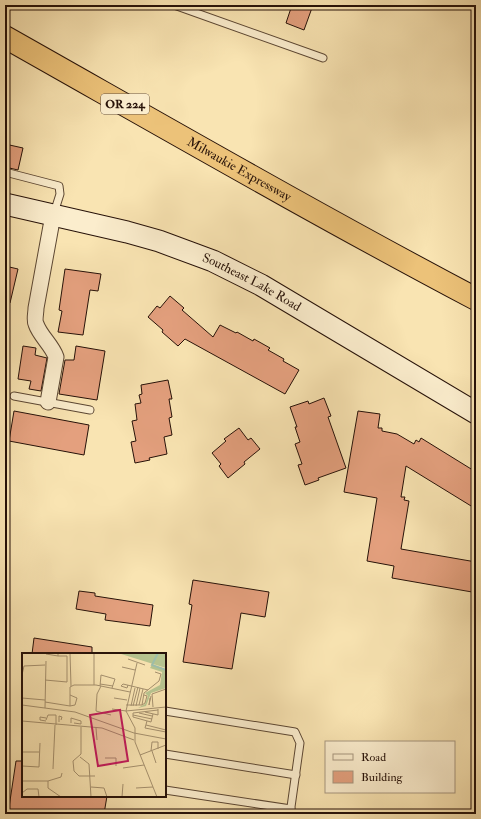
<svg xmlns="http://www.w3.org/2000/svg" width="481" height="819" viewBox="0 0 481 819" font-family="'IM FELL Double Pica',serif">
<style>
.building{fill:#e4a07e;stroke:#261108}
.lines{fill:none;stroke-linecap:round;stroke-linejoin:round}
.lane-casing{stroke:#5b4632;stroke-width:9}
.street-casing{stroke:#5b4632;stroke-width:17}
.secondary-casing{stroke:#261108;stroke-width:23}
.highway-casing{stroke:#261108;stroke-width:24}
.lane{stroke:#fbedcd;stroke-width:7}
.street{stroke:#fbedcd;stroke-width:15}
.secondary{stroke:#fbedcd;stroke-width:21}
.highway{stroke:#ecc279;stroke-width:22}
.labels{text-anchor:middle;dominant-baseline:central;stroke-width:3.5;stroke-linejoin:round;paint-order:stroke}
.shield{fill:#fbedcd;stroke:#665343;stroke-width:1}
.shield-label{font-size:12px;font-weight:bold;fill:#261108}
.street-label{font-size:13px;fill:#261108;stroke:#fbedcd}
.inset-river{fill:none;stroke:#9ebfab;stroke-width:2}
.inset-road{fill:none;stroke:#a5906e;stroke-width:1}
.view{fill:#c2185b;fill-opacity:0.15;stroke:#c2185b;stroke-width:2}
.inset-edge{fill:none;stroke:#261108;stroke-width:2}
</style>
<rect width="100%" height="100%" fill="#f9e4b2"/>
<filter id="stains"><feTurbulence type="fractalNoise" baseFrequency=".005" numOctaves="4"/><feColorMatrix values="0 0 0 0 .2 0 0 0 0 .09 0 0 0 0 .02 0 0 0 .5 -.17"/></filter>
<radialGradient id="worn" r=".72"><stop offset=".6" stop-color="#630" stop-opacity="0"/><stop offset="1" stop-color="#630" stop-opacity=".3"/></radialGradient>
<g class="building">
<path d="M 292,5 L 313,5 L 304,30 L 286,23 Z"/>
<path d="M 5,144 L 23,148 L 18,170 L 5,167 Z"/>
<path d="M 5,266 L 18,269 L 10,303 L 5,302 Z"/>
<path d="M 65,269 L 101,274 L 98,291 L 90,290 L 83,335 L 58,332 L 62,311 L 59,310 Z"/>
<path d="M 170,296 L 184,308 L 182,310 L 213,337 L 220,325 L 236,333 L 237,332 L 253,341 L 254,339 L 270,348 L 268,350 L 284,359 L 283,361 L 299,370 L 285,394 L 185,339 L 178,346 L 162,332 L 163,330 L 148,317 L 157,306 L 160,308 Z"/>
<path d="M 23,346 L 36,348 L 35,355 L 47,358 L 41,391 L 29,389 L 31,381 L 18,379 Z"/>
<path d="M 76,346 L 105,351 L 97,400 L 59,394 L 65,360 L 74,360 Z"/>
<path d="M 168,380 L 172,399 L 169,399 L 172,417 L 169,418 L 172,435 L 164,437 L 167,454 L 149,458 L 150,460 L 135,463 L 131,442 L 136,441 L 132,421 L 137,420 L 135,404 L 141,403 L 139,395 L 142,394 L 141,385 Z"/>
<path d="M 324,398 L 331,416 L 328,417 L 346,468 L 318,478 L 319,480 L 305,485 L 298,465 L 302,464 L 295,444 L 300,442 L 295,427 L 297,427 L 290,407 L 308,401 L 309,404 Z"/>
<path d="M 14,411 L 89,425 L 84,455 L 9,441 Z"/>
<path d="M 358,411 L 380,414 L 378,428 L 382,428 L 382,431 L 397,434 L 414,444 L 416,440 L 419,442 L 421,438 L 476,472 L 476,509 L 406,466 L 401,497 L 405,497 L 404,500 L 409,501 L 401,549 L 476,562 L 476,583 L 473,583 L 472,592 L 392,578 L 394,566 L 367,561 L 377,498 L 344,492 Z"/>
<path d="M 239,428 L 248,440 L 251,438 L 260,449 L 244,462 L 245,464 L 228,478 L 219,466 L 221,464 L 212,453 L 226,441 L 224,439 Z"/>
<path d="M 193,580 L 269,592 L 265,617 L 241,613 L 232,669 L 183,662 L 192,605 L 189,604 Z"/>
<path d="M 79,591 L 95,593 L 95,596 L 153,605 L 150,626 L 105,620 L 106,614 L 76,609 Z"/>
<path d="M 34,638 L 92,647 L 92,654 L 32,654 Z"/>
<path d="M 16,761 L 23,761 L 23,796 L 107,796 L 104,814 L 8,814 Z"/>
</g>
<g class="lines">
<defs>
<g id="lane">
<path d="M 174,5 L 323,58"/>
<path d="M 5,172 L 59,186 L 60,194 L 54,213"/>
<path d="M 14,396 L 90,410"/>
<path d="M 165,711 L 295,732 L 300,743 L 290,814"/>
<path d="M 165,754 L 296,775"/>
<path d="M 165,790 L 291,809"/>
</g>
<path id="street" d="M 48,402 L 56,357 C 52,345 40,336 36,324 C 34,320 36,313 36,308 L 53,215"/>
<g id="secondary">
<path id="s1" d="M 5,204 L 127,232 L 159,241 L 213,261 L 261,285 L 476,413"/>
</g>
<g id="highway">
<path id="s2" d="M 5,37 C 161,125 317,215 476,299"/>
</g>
</defs>
<use href="#lane" class="lane-casing"/>
<use href="#street" class="street-casing"/>
<use href="#secondary" class="secondary-casing"/>
<use href="#highway" class="highway-casing"/>
<use href="#lane" class="lane"/>
<use href="#street" class="street"/>
<use href="#secondary" class="secondary"/>
<use href="#highway" class="highway"/>
</g>
<g class="labels">
<rect class="shield" x="101" y="94" width="48" height="20" rx="3"/>
<g class="shield-label">
<text x="125" y="104">OR 224</text>
</g>
<g class="street-label">
<text stroke="none"><textPath href="#s2" startOffset="269">Milwaukie Expressway</textPath></text>
<text stroke="none"><textPath href="#s1" startOffset="260">Southeast Lake Road</textPath></text>
</g>
</g>
<g transform="translate(22 653)">
<rect width="144" height="144" fill="#f9e4b2"/>
<path d="M 96,0 L 144,0 L 144,15 ZM 130,12 L 144,16 L 144,35 L 129,40 L 124,53 L 116,55 L 123,51 L 126,43 L 123,40 L 138,32 L 140,19 L 128,15 Z" fill="#b7c591"/>
<path class="inset-river" d="M 136,0 L 130,12 L 144,17"/>
<path class="inset-road" d="M 48,0 L 49,33M 72,0 L 72,32M 24,1 L 36,3 L 36,0M 106,6 L 123,12M 115,10 L 104,58 L 113,75 L 113,89 L 135,144M 100,14 L 113,17M 0,22 L 2,13 L 23,12M 23,27 L 45,29 L 45,3 L 36,3M 78,31 L 91,33M 106,32 L 105,35 L 99,33 L 101,31 L 126,37M 78,33 L 79,22 L 93,26 L 90,35M 79,33 L 75,41 L 74,58 L 89,62M 0,45 L 23,47M 92,45 L 105,47M 128,45 L 127,52 L 129,43M 23,49 L 48,53 L 48,34 L 52,32 L 74,32 L 108,39M 0,52 L 53,59 L 112,80 L 144,86M 104,52 L 120,52 L 122,40 L 137,28 L 139,21 L 133,19M 117,52 L 121,36M 120,52 L 123,50 L 125,43 L 122,42M 48,53 L 53,52 L 55,45 L 48,42M 109,53 L 113,35M 111,53 L 116,34M 114,53 L 118,35M 131,54 L 130,41 L 144,36M 23,55 L 24,8M 90,56 L 104,58 L 144,54M 123,59 L 136,62 L 136,56M 117,60 L 130,63M 131,61 L 129,69 L 111,64 L 111,60 L 136,57M 111,62 L 130,66M 24,65 L 18,64 L 18,67 L 24,68M 24,67 L 26,62 L 34,62 L 34,72M 0,68 L 80,75 L 112,87M 125,68 L 123,75 L 144,79M 37,69 L 37,63 L 40,64 L 39,67M 49,70 L 49,65 L 59,68 L 59,71 L 52,70M 124,72 L 144,77M 59,74 L 59,101 L 51,108 L 52,118 L 57,123 L 73,123M 74,75 L 75,87M 129,98 L 130,89 L 136,89 L 136,96M 130,98 L 134,110M 0,99 L 17,99M 118,102 L 144,92M 58,104 L 67,111 L 69,144M 83,105 L 94,105 L 94,113M 0,113 L 17,114 L 18,90M 101,115 L 122,112M 31,116 L 33,72M 0,128 L 26,128M 26,128 L 26,135 L 39,144M 26,128 L 39,124 L 40,120M 69,134 L 82,135 L 85,144M 114,135 L 131,134M 0,140 L 5,136 L 16,136 L 17,144M 100,144 L 101,131"/>
<path class="view" d="M 98,57 L 106,108 L 76,113 L 68,62 Z"/>
<rect width="144" height="144" class="inset-edge"/>
</g>
<rect width="481" height="819" fill="none" stroke="#f9e4b2" stroke-width="20"/>
<rect x="6" y="6" width="469" height="807" fill="none" stroke="#261108" stroke-width="2"/>
<rect x="10" y="10" width="461" height="799" fill="none" stroke="#261108"/>
<rect x="325" y="741" width="130" height="52" fill="#fbedcd" stroke="#a6957e"/>
<rect x="333" y="754" width="20" height="6" fill="#fbedcd" stroke="#a6957e"/>
<text x="361" y="761" font-size="12" fill="#261108">Road</text>
<rect x="333" y="771" width="20" height="12" fill="#e4a07e" stroke="#a6957e"/>
<text x="361" y="781" font-size="12" fill="#261108">Building</text>
<rect width="100%" height="100%" filter="url(#stains)"/>
<rect width="100%" height="100%" fill="url(#worn)"/>
</svg>
